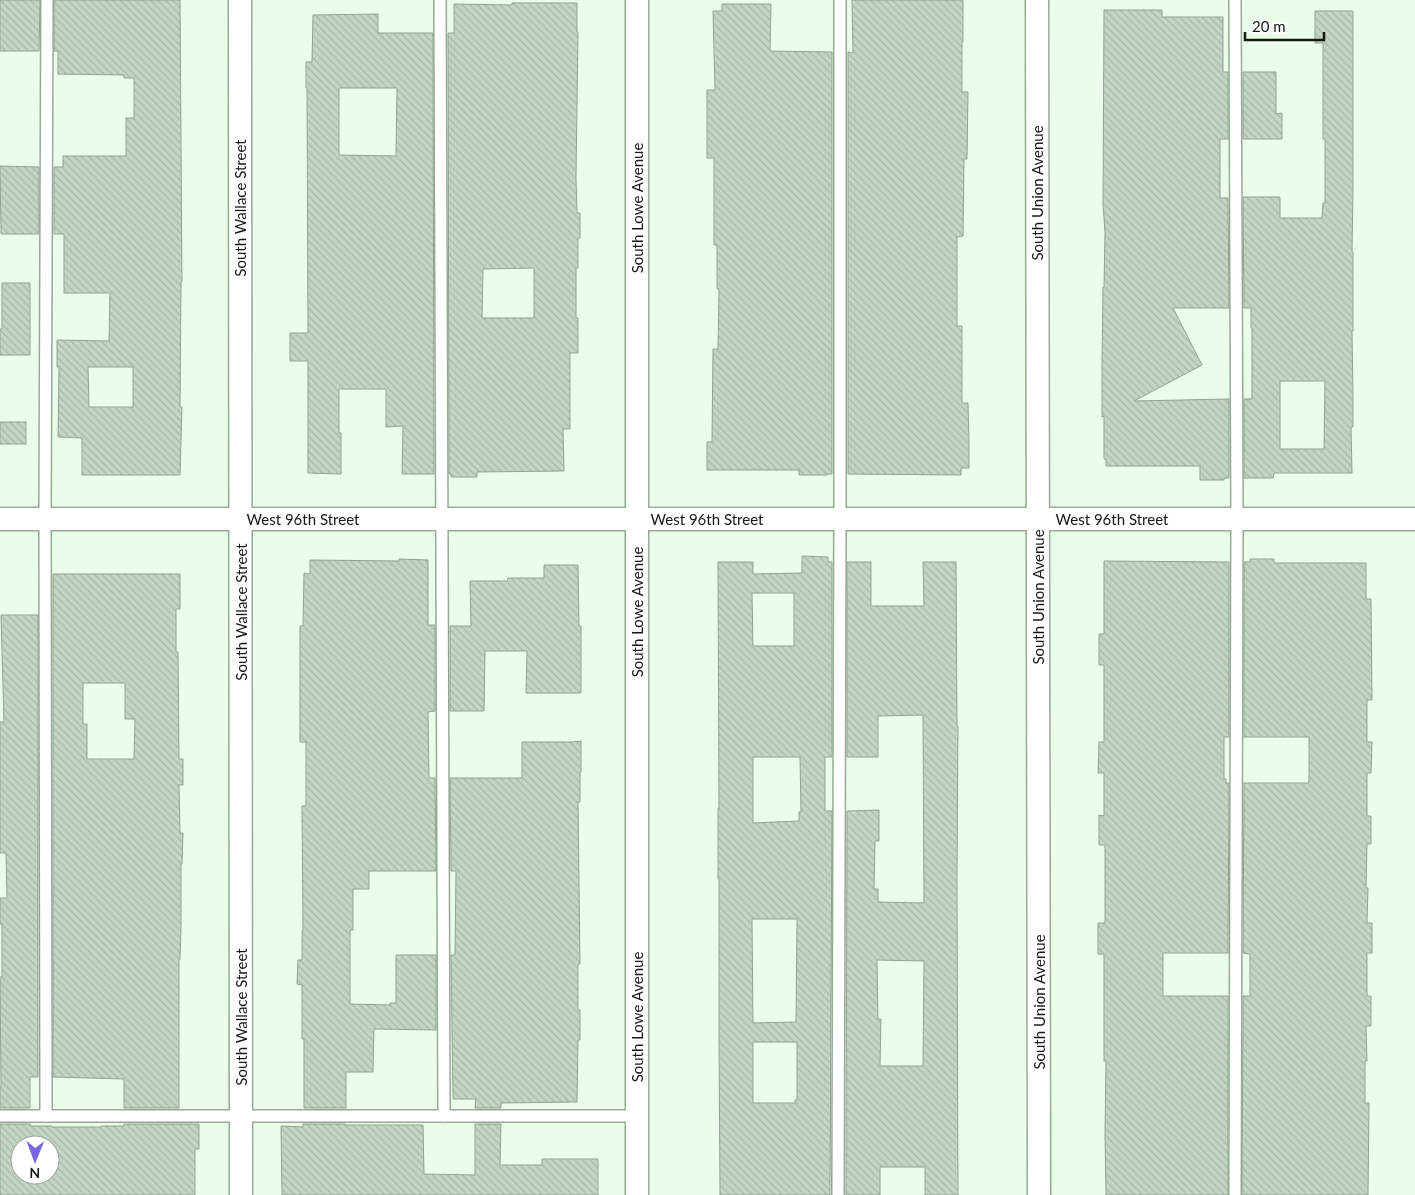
<svg xmlns="http://www.w3.org/2000/svg" width="1415" height="1195" viewBox="0 0 1415 1195" font-family="Lato,sans-serif">
<style>
.building{fill:url(#building-back-hatch);stroke:#91a291;fill-rule:evenodd}
.lines{fill:none;stroke-linecap:round;stroke-linejoin:round}
.lane-casing{stroke:#98a998;stroke-width:14}
.street-casing{stroke:#98a998;stroke-width:25}
.lane{stroke:#fff;stroke-width:11}
.street{stroke:#fff;stroke-width:22}
.labels{text-anchor:middle;dominant-baseline:central;stroke-width:4;stroke-linejoin:round;paint-order:stroke}
.street-label{font-size:15px;fill:#121812;stroke:#fff}
</style>
<defs>
<pattern id="building-back-hatch" width="6" height="6" patternUnits="userSpaceOnUse" patternTransform="scale(1.25)"><rect width="6" height="6" fill="#c3d6c4"/><path d="M-1 5l2 2M0 0l6 6M5-1l2 2" fill="none" stroke="#a6b7a7"/></pattern>
</defs>
<rect width="100%" height="100%" fill="#eafdeb"/>
<g class="building">
<path d="M 0,0 L 40,0 L 39,51 L 0,51 Z"/>
<path d="M 54,0 L 180,0 L 182,282 L 181,282 L 180,407 L 182,407 L 180,475 L 82,475 L 82,438 L 58,437 L 59,367 L 57,367 L 57,340 L 109,341 L 110,293 L 64,293 L 64,234 L 54,234 L 54,167 L 63,167 L 63,156 L 126,156 L 126,118 L 134,118 L 134,78 L 124,78 L 124,75 L 58,74 L 58,51 L 54,51 ZM 88,367 L 133,367 L 133,407 L 89,407 Z"/>
<path d="M 852,0 L 963,0 L 963,42 L 962,42 L 962,92 L 968,92 L 967,159 L 964,159 L 963,236 L 957,237 L 957,326 L 962,326 L 962,403 L 968,403 L 969,441 L 969,468 L 961,468 L 961,475 L 848,474 L 848,52 L 853,53 Z"/>
<path d="M 512,3 L 577,3 L 577,32 L 578,32 L 576,178 L 577,213 L 580,213 L 580,238 L 578,238 L 578,268 L 576,268 L 576,318 L 578,318 L 578,353 L 570,353 L 570,429 L 563,429 L 564,471 L 477,472 L 477,477 L 451,477 L 451,474 L 449,474 L 448,33 L 454,33 L 454,4 L 512,5 ZM 534,268 L 534,318 L 482,318 L 483,269 Z"/>
<path d="M 722,4 L 771,4 L 770,51 L 832,52 L 832,474 L 827,474 L 827,475 L 799,475 L 799,470 L 707,470 L 707,442 L 712,442 L 713,349 L 718,349 L 719,289 L 717,289 L 717,245 L 714,245 L 714,158 L 707,158 L 707,90 L 715,90 L 713,11 L 722,11 Z"/>
<path d="M 1104,10 L 1162,10 L 1162,17 L 1223,17 L 1223,72 L 1228,72 L 1228,139 L 1220,139 L 1220,198 L 1228,198 L 1229,308 L 1173,308 L 1202,365 L 1134,401 L 1229,399 L 1229,478 L 1224,478 L 1224,480 L 1200,480 L 1200,466 L 1106,466 L 1106,459 L 1104,459 L 1104,416 L 1102,417 L 1102,364 L 1103,287 L 1104,287 L 1105,232 L 1103,204 Z"/>
<path d="M 1315,11 L 1353,11 L 1353,187 L 1352,252 L 1353,252 L 1353,331 L 1352,331 L 1353,397 L 1353,427 L 1351,427 L 1352,473 L 1274,473 L 1273,478 L 1244,478 L 1244,399 L 1252,399 L 1252,328 L 1251,328 L 1251,308 L 1244,308 L 1243,197 L 1280,197 L 1280,218 L 1322,218 L 1323,203 L 1325,203 L 1325,139 L 1323,139 L 1323,43 L 1315,43 ZM 1280,381 L 1325,381 L 1324,449 L 1280,449 Z"/>
<path d="M 378,14 L 378,33 L 433,33 L 434,474 L 402,474 L 403,426 L 386,427 L 386,389 L 339,389 L 339,433 L 341,433 L 341,474 L 308,473 L 308,361 L 290,361 L 290,333 L 308,333 L 307,88 L 306,88 L 306,62 L 312,62 L 313,15 ZM 339,88 L 397,88 L 396,156 L 339,155 Z"/>
<path d="M 1243,72 L 1276,72 L 1276,114 L 1282,113 L 1282,139 L 1243,139 Z"/>
<path d="M 0,166 L 39,167 L 39,234 L 1,234 Z"/>
<path d="M 2,283 L 30,283 L 30,355 L 0,355 L 0,329 L 2,329 Z"/>
<rect x="0" y="422" width="26" height="22"/>
<path d="M 802,556 L 828,557 L 828,562 L 832,562 L 832,757 L 825,757 L 825,811 L 832,811 L 830,1195 L 720,1195 L 719,1036 L 719,879 L 718,879 L 718,808 L 719,808 L 718,562 L 753,562 L 753,574 L 802,573 ZM 752,593 L 794,593 L 794,646 L 753,646 ZM 753,757 L 800,757 L 801,812 L 799,812 L 799,821 L 753,823 ZM 752,919 L 797,919 L 796,1022 L 753,1023 ZM 753,1042 L 797,1042 L 797,1100 L 795,1100 L 795,1103 L 753,1103 Z"/>
<path d="M 399,559 L 428,560 L 428,625 L 435,625 L 435,711 L 428,712 L 429,778 L 435,778 L 436,871 L 369,871 L 369,889 L 353,889 L 353,930 L 350,930 L 350,1004 L 390,1005 L 390,1003 L 396,1003 L 396,955 L 436,955 L 436,1030 L 374,1029 L 373,1072 L 346,1072 L 346,1108 L 304,1108 L 304,1039 L 302,1039 L 302,985 L 297,984 L 298,960 L 302,960 L 302,931 L 303,931 L 302,806 L 306,806 L 306,742 L 300,742 L 300,626 L 303,626 L 304,573 L 310,574 L 310,560 L 399,561 Z"/>
<path d="M 1250,559 L 1274,559 L 1274,563 L 1366,563 L 1366,599 L 1371,599 L 1372,700 L 1367,700 L 1367,742 L 1372,742 L 1371,773 L 1367,773 L 1367,816 L 1371,816 L 1371,844 L 1367,844 L 1366,888 L 1368,888 L 1367,923 L 1372,923 L 1372,953 L 1367,953 L 1367,996 L 1371,996 L 1371,1026 L 1366,1026 L 1367,1061 L 1365,1061 L 1365,1103 L 1369,1103 L 1368,1195 L 1242,1195 L 1243,996 L 1250,996 L 1250,954 L 1243,953 L 1244,783 L 1308,783 L 1309,780 L 1309,737 L 1244,737 L 1244,562 L 1250,562 Z"/>
<path d="M 1104,561 L 1229,562 L 1229,737 L 1224,737 L 1224,779 L 1226,779 L 1226,783 L 1229,783 L 1228,953 L 1163,953 L 1163,996 L 1228,996 L 1228,1195 L 1106,1195 L 1105,1135 L 1106,1061 L 1104,1061 L 1104,954 L 1098,954 L 1098,923 L 1105,923 L 1105,845 L 1099,845 L 1099,815 L 1104,816 L 1104,773 L 1098,773 L 1099,742 L 1104,742 L 1104,665 L 1099,665 L 1099,634 L 1104,634 Z"/>
<path d="M 847,562 L 871,562 L 871,606 L 924,606 L 923,562 L 956,562 L 957,726 L 958,726 L 957,879 L 958,1195 L 925,1195 L 925,1167 L 880,1167 L 880,1195 L 846,1195 L 847,811 L 879,810 L 879,841 L 875,841 L 874,889 L 878,889 L 878,902 L 924,903 L 923,715 L 878,716 L 878,757 L 847,757 ZM 877,960 L 924,961 L 923,1066 L 880,1066 L 881,1019 L 878,1019 Z"/>
<path d="M 544,565 L 578,565 L 579,626 L 581,626 L 581,693 L 526,693 L 527,651 L 485,651 L 484,711 L 450,711 L 450,626 L 471,626 L 470,581 L 507,581 L 508,578 L 544,578 Z"/>
<path d="M 53,574 L 180,574 L 180,609 L 176,609 L 176,652 L 178,652 L 179,759 L 183,759 L 183,785 L 179,785 L 180,833 L 183,833 L 182,864 L 181,864 L 181,929 L 180,959 L 179,959 L 179,1108 L 124,1108 L 124,1079 L 53,1077 ZM 83,683 L 125,683 L 125,719 L 135,719 L 134,759 L 87,759 L 87,724 L 83,724 Z"/>
<path d="M 1,615 L 38,615 L 38,1077 L 30,1077 L 30,1108 L 0,1108 L 0,1087 L 1,1087 L 0,977 L 2,977 L 2,924 L 0,924 L 0,898 L 7,898 L 6,853 L 0,853 L 0,722 L 4,722 Z"/>
<path d="M 581,741 L 581,772 L 580,772 L 580,802 L 578,802 L 580,964 L 578,964 L 578,1010 L 580,1010 L 580,1040 L 578,1040 L 577,1102 L 501,1103 L 501,1108 L 475,1108 L 476,1099 L 453,1099 L 451,955 L 455,955 L 456,871 L 451,871 L 450,778 L 522,778 L 522,742 L 572,742 Z"/>
<path d="M 0,1124 L 30,1124 L 30,1126 L 52,1126 L 52,1127 L 101,1127 L 101,1126 L 124,1126 L 124,1124 L 199,1124 L 199,1149 L 195,1149 L 195,1195 L 0,1195 ZM 20,1145 L 50,1145 L 50,1175 L 20,1175 Z"/>
<path d="M 303,1124 L 345,1124 L 345,1125 L 423,1125 L 424,1174 L 475,1175 L 475,1124 L 501,1124 L 500,1165 L 542,1165 L 542,1159 L 598,1159 L 598,1195 L 282,1195 L 281,1126 L 303,1127 Z"/>
</g>
<g class="lines">
<defs>
<g id="lane">
<path d="M 440,0 L 444,1116"/>
<path d="M 1235,0 L 1237,519 L 1235,1195"/>
<path d="M 0,1116 L 637,1116"/>
<path d="M 46,1116 L 45,519 L 47,0"/>
<path d="M 838,1195 L 840,519 L 840,0"/>
</g>
<g id="street">
<path d="M 240,0 L 241,1195"/>
<path d="M 1037,0 L 1039,1195"/>
<path d="M 0,519 L 1415,519"/>
<path d="M 637,1195 L 637,0"/>
</g>
</defs>
<use href="#lane" class="lane-casing"/>
<use href="#street" class="street-casing"/>
<use href="#lane" class="lane"/>
<use href="#street" class="street"/>
</g>
<g class="labels">
<g class="street-label">
<text transform="translate(1037 193) rotate(-90)">South Union Avenue</text>
<text transform="translate(240 208) rotate(-90)">South Wallace Street</text>
<text transform="translate(637 208) rotate(-90)">South Lowe Avenue</text>
<text x="303" y="519">West 96th Street</text>
<text x="707" y="519">West 96th Street</text>
<text x="1112" y="519">West 96th Street</text>
<text transform="translate(1038 597) rotate(-90)">South Union Avenue</text>
<text transform="translate(241 612) rotate(-90)">South Wallace Street</text>
<text transform="translate(637 612) rotate(-90)">South Lowe Avenue</text>
<text transform="translate(1039 1002) rotate(-90)">South Union Avenue</text>
<text transform="translate(241 1017) rotate(-90)">South Wallace Street</text>
<text transform="translate(637 1017) rotate(-90)">South Lowe Avenue</text>
</g>
</g>
<g transform="translate(35 1160) rotate(181)"><circle r="24" fill="#ffffff" stroke="#a0a3a0"/>
<path d="M0-4L9 19L0 12L-9 19Z" fill="#7966e1"/>
<text y="-8" font-size="14" font-weight="bold" text-anchor="middle" fill="#121812">N</text>
</g>
<path d="M1245 32v8h79v-8" fill="none" stroke="#121812" stroke-width="2.5"/>
<text x="1252" y="32" font-size="15" fill="#121812" stroke="#ffffff" stroke-width="4" paint-order="stroke">20 m</text>
</svg>
